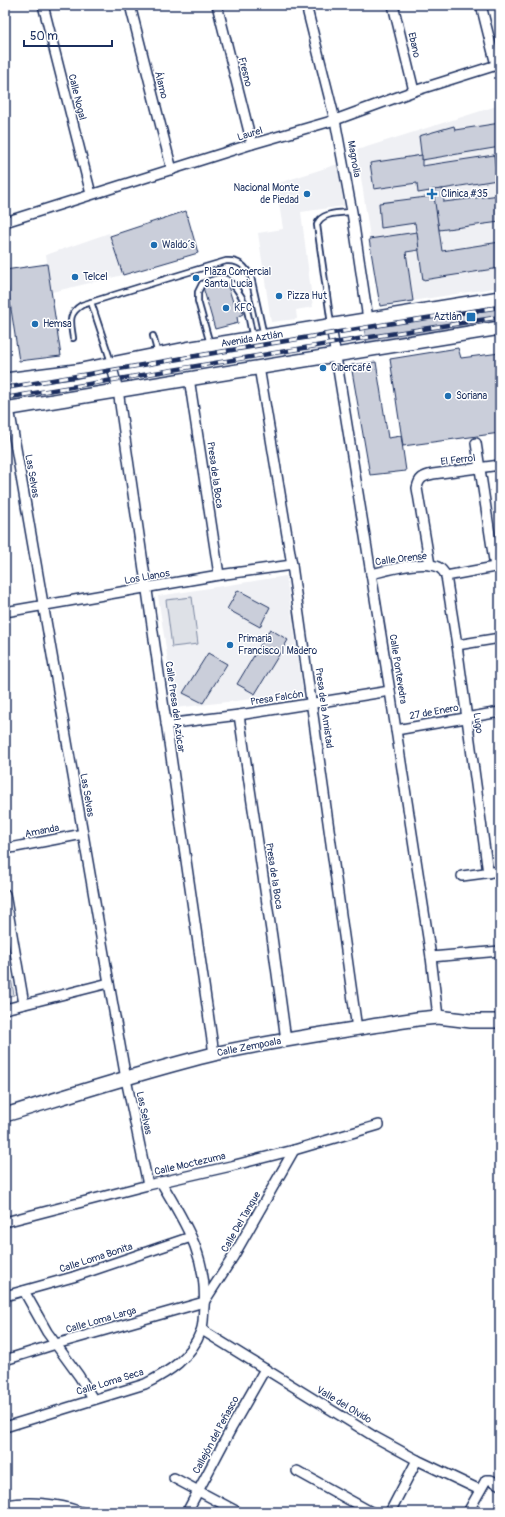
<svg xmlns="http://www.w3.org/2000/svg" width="505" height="1517" viewBox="0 0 505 1517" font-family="Pangolin,sans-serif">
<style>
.built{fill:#eff0f4}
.green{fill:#dee1e7;stroke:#7c88a2}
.building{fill:#caceda;stroke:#1b2f5e}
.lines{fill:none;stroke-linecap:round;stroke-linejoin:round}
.lane-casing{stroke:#1b2f5e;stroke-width:8}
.street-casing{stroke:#1b2f5e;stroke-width:12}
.secondary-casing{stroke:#1b2f5e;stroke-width:16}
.lane{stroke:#fff;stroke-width:4.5}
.street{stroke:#fff;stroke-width:9}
.secondary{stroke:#fff;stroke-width:13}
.rail-casing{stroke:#1b2f5e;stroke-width:4.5}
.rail{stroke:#fff;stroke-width:3;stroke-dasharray:9;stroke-linecap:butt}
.poi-dot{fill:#1f6fb2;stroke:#fff;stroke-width:1.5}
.labels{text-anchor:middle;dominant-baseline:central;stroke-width:3;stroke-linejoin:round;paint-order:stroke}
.street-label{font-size:10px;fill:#1b2f5e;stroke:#fff}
.poi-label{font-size:10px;fill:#1b2f5e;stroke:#fff;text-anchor:start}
</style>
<rect width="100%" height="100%" fill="#fff"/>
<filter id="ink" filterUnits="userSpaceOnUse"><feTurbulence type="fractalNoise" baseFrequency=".025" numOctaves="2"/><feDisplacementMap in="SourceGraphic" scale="8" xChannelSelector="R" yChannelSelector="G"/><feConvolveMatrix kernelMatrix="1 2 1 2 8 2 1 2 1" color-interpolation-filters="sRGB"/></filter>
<g filter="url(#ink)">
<g class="built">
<path d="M 500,105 L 500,287 L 380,306 L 357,150 Z"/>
<path d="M 338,164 L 344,206 L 301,212 L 313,307 L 296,310 L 297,319 L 271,322 L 258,233 L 283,229 L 276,184 Z"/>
<path d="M 109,233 L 123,275 L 52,292 L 46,255 Z"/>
<path d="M 286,576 L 303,693 L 175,708 L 158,596 Z"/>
</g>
<g class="green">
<path d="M 192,597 L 198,644 L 172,647 L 166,600 Z"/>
<path d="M 5,942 L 14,995 L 5,997 Z"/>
</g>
<g class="building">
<path d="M 500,123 L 500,147 L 422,160 L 419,136 L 454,126 L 455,130 Z"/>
<path d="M 422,155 L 422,166 L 494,155 L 497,180 L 418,193 L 417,183 L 374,189 L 370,163 Z"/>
<path d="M 443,189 L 444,202 L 500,195 L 500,222 L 439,230 L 432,190 Z"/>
<path d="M 434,196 L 442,251 L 500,242 L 500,268 L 423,280 L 415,223 L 381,228 L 379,203 Z"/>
<path d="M 186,211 L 198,253 L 123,275 L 110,236 Z"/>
<path d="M 417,232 L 419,250 L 406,252 L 413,301 L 380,306 L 369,239 Z"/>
<path d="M 47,264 L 61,356 L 19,361 L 5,270 Z"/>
<path d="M 226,280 L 233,302 L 241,300 L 243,314 L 237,317 L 238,323 L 215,329 L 203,287 Z"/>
<path d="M 500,296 L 500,327 L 367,347 L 363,318 Z"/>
<path d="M 458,348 L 461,358 L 500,353 L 500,433 L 403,446 L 390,359 Z"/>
<path d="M 376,362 L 388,438 L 401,436 L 406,471 L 370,475 L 351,365 Z"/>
<path d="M 238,590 L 270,607 L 260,627 L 227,609 Z"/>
<path d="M 270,629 L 288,640 L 255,694 L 237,684 Z"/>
<path d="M 208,653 L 227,664 L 203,703 L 183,693 Z"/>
</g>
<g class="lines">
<defs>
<g id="lane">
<path d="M 91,302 L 111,362"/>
<path d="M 331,324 L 317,225 C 320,212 341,213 352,212"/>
<path d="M 153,336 L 158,354"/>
<path d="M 73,338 C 71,323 67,314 82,305 C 130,290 178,275 226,261 C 239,260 245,266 251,277 L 264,336"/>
<path d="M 210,344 L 198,301 L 198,292 L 202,284 C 208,282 216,277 223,278 C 232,280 242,296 245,304 C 249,314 250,327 253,338"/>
</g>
<g id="street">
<path d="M 43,5 L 91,194"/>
<path d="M 130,5 L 172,170"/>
<path d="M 217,5 L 252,144"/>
<path d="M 306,5 L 335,120 L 352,212 L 368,319"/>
<path d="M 393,5 L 414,91"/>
<path d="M 481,5 L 496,65"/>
<path d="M 5,222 L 252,144 L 335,120 L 414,91 L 500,64"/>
<path d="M 331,326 L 390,691 L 431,957 L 438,1017"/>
<path d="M 111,364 L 118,390 L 214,1054"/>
<path d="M 259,367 L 292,565 L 357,1029"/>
<path d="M 189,378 L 219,575"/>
<path d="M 9,408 L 109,983 L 126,1079 L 148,1185"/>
<path d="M 476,443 L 495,567"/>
<path d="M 430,565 L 417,488 C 419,478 423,476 433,474 L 500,465"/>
<path d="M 371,574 C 388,570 422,560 438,567 C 442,569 444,572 446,576 L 457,645 L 488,873"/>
<path d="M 446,576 L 500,566"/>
<path d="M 5,612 L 219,575 L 292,565"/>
<path d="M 457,645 L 500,638"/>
<path d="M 239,715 L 272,937 L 286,1040"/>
<path d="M 166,724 L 239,715 L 390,691"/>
<path d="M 396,730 L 500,712"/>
<path d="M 5,849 L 83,834"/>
<path d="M 462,876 L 500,871"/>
<path d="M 5,894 L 24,1004"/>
<path d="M 431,957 L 500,951"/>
<path d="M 5,1009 L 109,983"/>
<path d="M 5,1222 L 148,1185 L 231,1166 L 294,1150 L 379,1125"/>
<path d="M 24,1291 L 47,1332 L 79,1376 L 93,1399"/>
<path d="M 5,1296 L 73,1277 L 191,1237"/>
<path d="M 202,1330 L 375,1437 L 417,1460 L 480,1490"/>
<path d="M 5,1360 L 56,1344 L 204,1302 L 233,1257 L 294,1150"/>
<path d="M 5,1427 L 145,1384 C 169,1372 191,1358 201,1331 C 204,1324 203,1314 204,1307 C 208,1257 185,1223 161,1182"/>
<path d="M 297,1471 L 371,1512"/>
<path d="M 174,1478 L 238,1512"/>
<path d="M 5,1505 C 29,1501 58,1503 81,1512"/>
<path d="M 187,1512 L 232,1427 L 265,1369"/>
<path d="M 390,1512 L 417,1460"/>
<path d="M 468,1512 L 486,1480 L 491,1480 L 500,1485"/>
</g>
<g id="secondary">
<path d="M 5,380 L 76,371 L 186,349 L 500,298"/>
<path d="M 5,409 L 500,328"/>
<path d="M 5,1115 C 74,1094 144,1071 214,1054 C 281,1039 349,1030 417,1019 L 438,1017 L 471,1021 L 500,1021"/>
</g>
</defs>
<use href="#lane" class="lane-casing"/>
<use href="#street" class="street-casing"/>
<use href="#secondary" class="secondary-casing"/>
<use href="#lane" class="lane"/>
<use href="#street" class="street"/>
<use href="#secondary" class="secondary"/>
<defs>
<g id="rail">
<path d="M 5,388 L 387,324 L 500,307"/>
<path d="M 5,398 L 364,338 L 500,317"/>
</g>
</defs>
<use href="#rail" class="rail-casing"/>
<use href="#rail" class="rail"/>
</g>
</g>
<g class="poi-dot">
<circle cx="307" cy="194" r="4"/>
<path d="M430 188h4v4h4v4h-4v4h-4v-4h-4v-4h4z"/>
<circle cx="154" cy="245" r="4"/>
<circle cx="75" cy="277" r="4"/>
<circle cx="196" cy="278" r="4"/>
<circle cx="279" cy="296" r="4"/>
<circle cx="226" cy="308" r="4"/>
<rect x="466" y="312" width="10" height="10" rx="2"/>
<circle cx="35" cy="324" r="4"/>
<circle cx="323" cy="368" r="4"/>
<circle cx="448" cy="396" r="4"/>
<circle cx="230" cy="645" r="4"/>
</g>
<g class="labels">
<g class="street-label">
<text transform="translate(414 45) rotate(77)">Ebano</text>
<text transform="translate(245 72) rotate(76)">Fresno</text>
<text transform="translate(161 85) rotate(76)">Álamo</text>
<text transform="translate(77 97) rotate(76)">Calle Nogal</text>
<text transform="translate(250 134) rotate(-17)">Laurel</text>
<text transform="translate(354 159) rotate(80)">Magnolia</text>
<text transform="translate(252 339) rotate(-9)">Avenida Aztlán</text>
<text transform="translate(458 460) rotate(-7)">El Ferrol</text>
<text transform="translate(215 475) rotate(82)">Presa de la Boca</text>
<text transform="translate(32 476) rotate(80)">Las Selvas</text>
<text transform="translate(401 559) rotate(-7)">Calle Orense</text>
<text transform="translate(147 577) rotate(-10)">Los Llanos</text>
<text transform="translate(398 669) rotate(81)">Calle Pontevedra</text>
<text transform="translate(277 698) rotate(-9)">Presa Falcón</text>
<text transform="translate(175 707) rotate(82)">Calle Presa del Azúcar</text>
<text transform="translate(324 708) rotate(82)">Presa de la Amistad</text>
<text transform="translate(434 712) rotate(-10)">27 de Enero</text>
<text transform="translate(478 723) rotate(82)">Lugo</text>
<text transform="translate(87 795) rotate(80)">Las Selvas</text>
<text transform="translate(42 831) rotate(-11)">Amanda</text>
<text transform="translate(274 876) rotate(81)">Presa de la Boca</text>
<text transform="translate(249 1047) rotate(-11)">Calle Zempoala</text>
<text transform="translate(144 1113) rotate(78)">Las Selvas</text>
<text transform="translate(190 1164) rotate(-13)">Calle Moctezuma</text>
<text transform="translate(241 1222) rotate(-60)">Calle Del Tanque</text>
<text transform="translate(96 1258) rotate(-18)">Calle Loma Bonita</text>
<text transform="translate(101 1320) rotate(-16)">Calle Loma Larga</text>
<text transform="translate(110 1382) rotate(-17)">Calle Loma Seca</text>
<text transform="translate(344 1405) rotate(31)">Valle del Olvido</text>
<text transform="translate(216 1435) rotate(-62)">Callejón del Peñasco</text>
</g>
<g class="poi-label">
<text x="299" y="188" text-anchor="end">Nacional Monte<tspan x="299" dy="12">de Piedad</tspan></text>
<text x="441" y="194">Clinica #35</text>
<text x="162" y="245">Waldo´s</text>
<text x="204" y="272">Plaza Comercial<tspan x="204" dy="12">Santa Lucia</tspan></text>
<text x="83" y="277">Telcel</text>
<text x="287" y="296">Pizza Hut</text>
<text x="234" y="308">KFC</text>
<text x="462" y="317" text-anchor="end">Aztlán</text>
<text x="43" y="324">Hemsa</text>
<text x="331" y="368">Cibercafé</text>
<text x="456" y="396">Soriana</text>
<text x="238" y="639">Primaria<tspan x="238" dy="12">Francisco I Madero</tspan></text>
</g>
</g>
<rect width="505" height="1517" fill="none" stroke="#fff" stroke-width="20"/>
<rect x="10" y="10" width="485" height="1497" fill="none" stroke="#1b2f5e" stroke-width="1.5" filter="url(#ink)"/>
<path d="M24 40v6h88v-6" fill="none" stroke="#1b2f5e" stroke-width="2"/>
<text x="30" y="40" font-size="12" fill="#1b2f5e" stroke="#ffffff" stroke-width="3" paint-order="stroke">50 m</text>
</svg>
